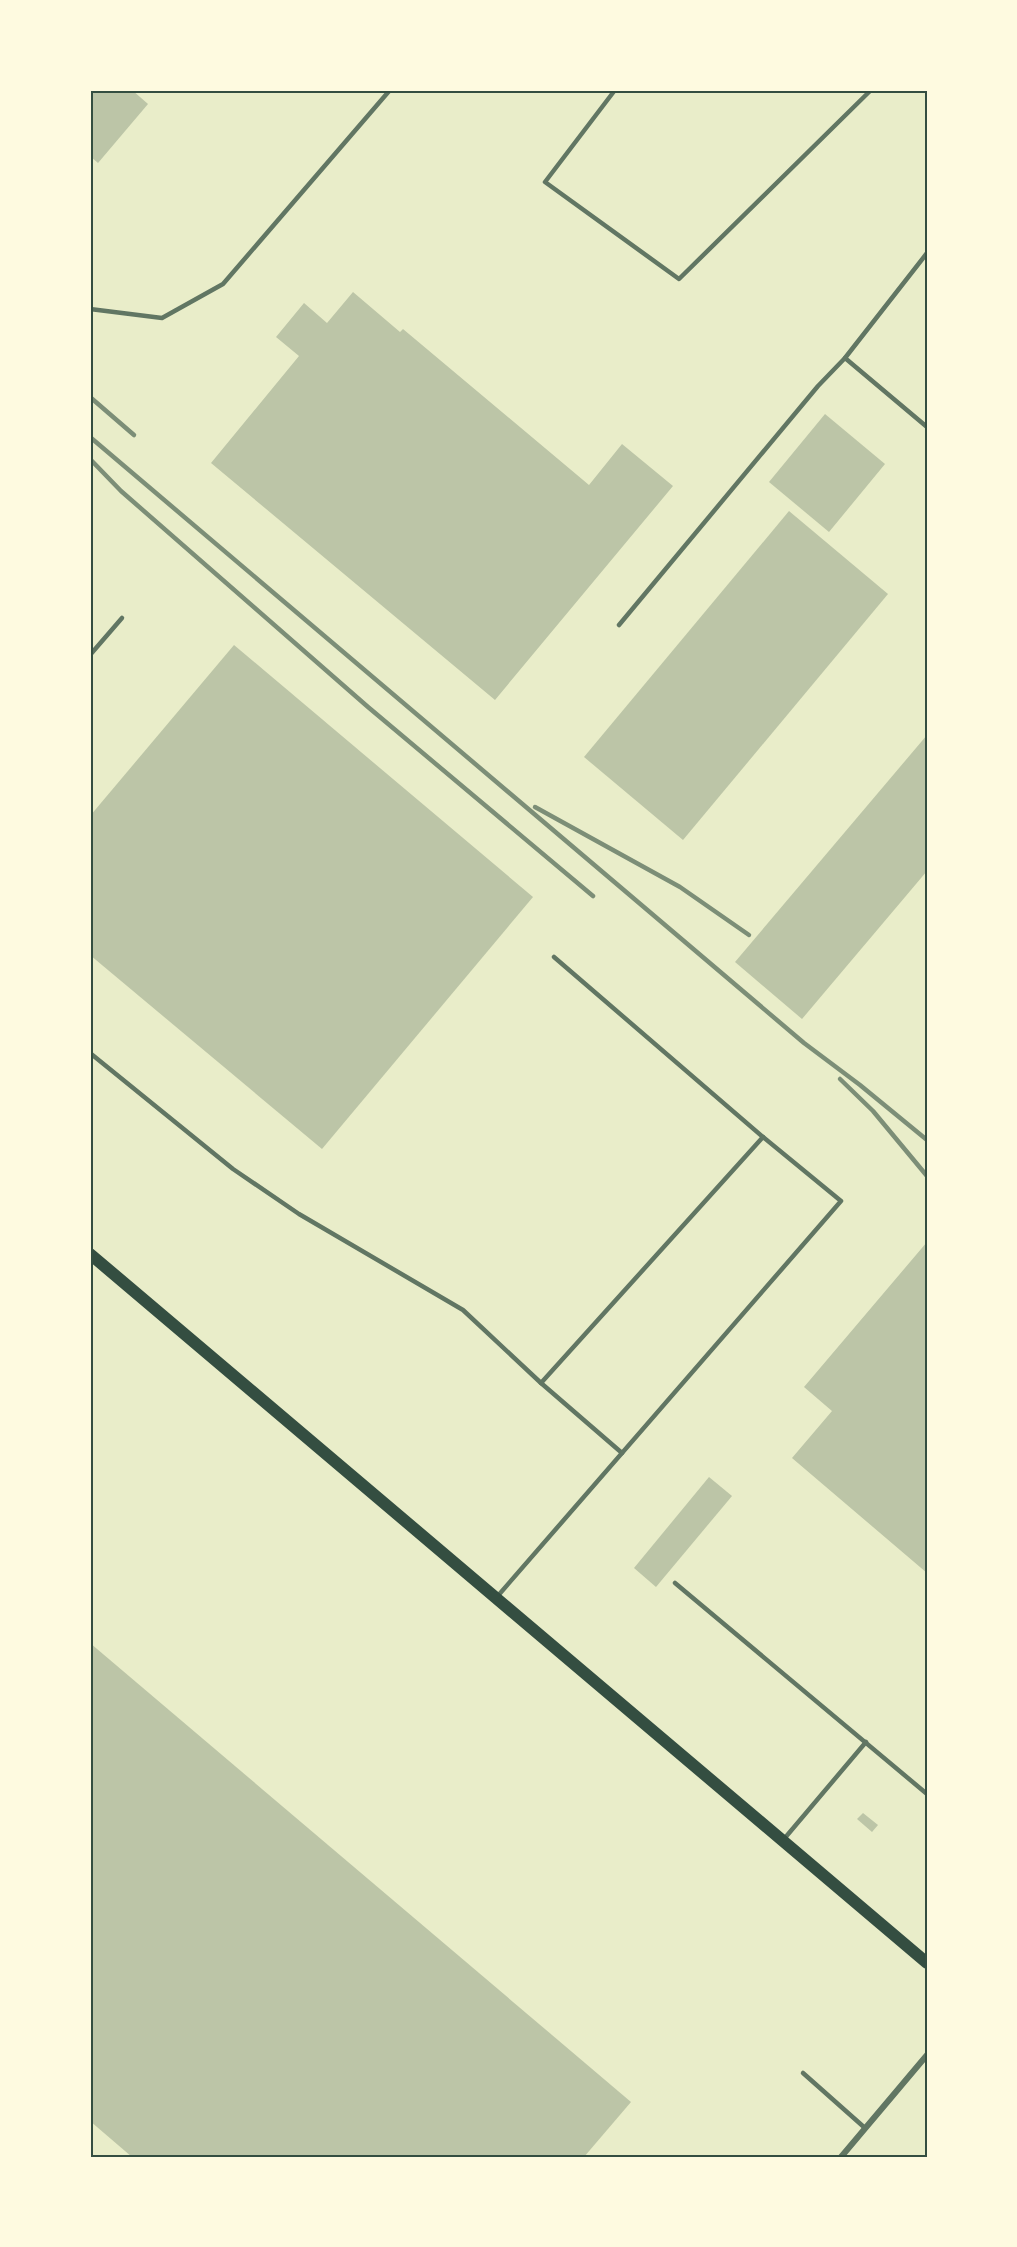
<svg xmlns="http://www.w3.org/2000/svg" width="1017" height="2247" viewBox="0 0 1017 2247" font-family="Raleway,sans-serif">
<style>
.building{fill:#bcc5a7}
.lines{fill:none;stroke-linecap:round;stroke-linejoin:round}
.service{stroke:#617663;stroke-width:4.5}
.minor{stroke:#617663;stroke-width:6}
.secondary{stroke:#344e41;stroke-width:12}
.rail{stroke:#7c8e77;stroke-width:4.5}
.neatline{fill:none;stroke:#344e41;stroke-width:2}
</style>
<rect width="100%" height="100%" fill="#e9edc9"/>
<g class="building">
<path d="M 90,90 L 132,90 L 148,104 L 98,163 L 90,156 Z"/>
<path d="M 353,292 L 400,332 L 403,329 L 589,485 L 622,444 L 673,486 L 495,700 L 211,463 L 299,356 L 276,337 L 304,303 L 327,323 Z"/>
<path d="M 825,414 L 885,464 L 829,532 L 769,482 Z"/>
<path d="M 789,511 L 888,594 L 683,840 L 584,757 Z"/>
<path d="M 234,645 L 533,897 L 322,1149 L 90,955 L 90,816 Z"/>
<path d="M 927,735 L 927,871 L 802,1019 L 735,962 Z"/>
<path d="M 927,1242 L 927,1573 L 792,1458 L 832,1411 L 804,1387 Z"/>
<path d="M 709,1477 L 732,1496 L 656,1587 L 634,1568 Z"/>
<path d="M 90,1643 L 631,2102 L 584,2157 L 132,2157 L 90,2121 Z"/>
<path d="M 863,1813 L 878,1825 L 872,1832 L 857,1819 Z"/>
</g>
<g class="lines">
<g class="service">
<path d="M 615,90 L 545,182 L 679,279 L 871,90"/>
<path d="M 927,253 L 845,358 L 927,427"/>
<path d="M 90,309 L 162,318 L 223,284 L 390,90"/>
<path d="M 619,625 L 818,386 L 845,358"/>
<path d="M 90,655 L 122,618"/>
<path d="M 554,957 L 763,1137"/>
<path d="M 90,1053 L 233,1169 L 299,1214 L 463,1310 L 541,1383 L 622,1453"/>
<path d="M 675,1583 L 927,1794"/>
<path d="M 496,1598 L 841,1201 L 763,1137 L 541,1383"/>
<path d="M 784,1839 L 866,1742"/>
<path d="M 803,2073 L 865,2128"/>
</g>
<path class="minor" d="M 841,2157 L 927,2055"/>
<path class="secondary" d="M 90,1254 L 927,1963"/>
<g class="rail">
<path d="M 90,397 L 134,435"/>
<path d="M 90,437 L 804,1043 L 860,1085 L 927,1140"/>
<path d="M 90,459 L 121,491 L 368,707 L 593,896"/>
<path d="M 535,807 L 680,887 L 749,935"/>
<path d="M 840,1079 L 873,1111 L 927,1176"/>
</g>
</g>
<rect width="1017" height="2247" fill="none" stroke="#fefae0" stroke-width="183"/>
<rect x="92" y="92" width="834" height="2064" class="neatline"/>
</svg>
